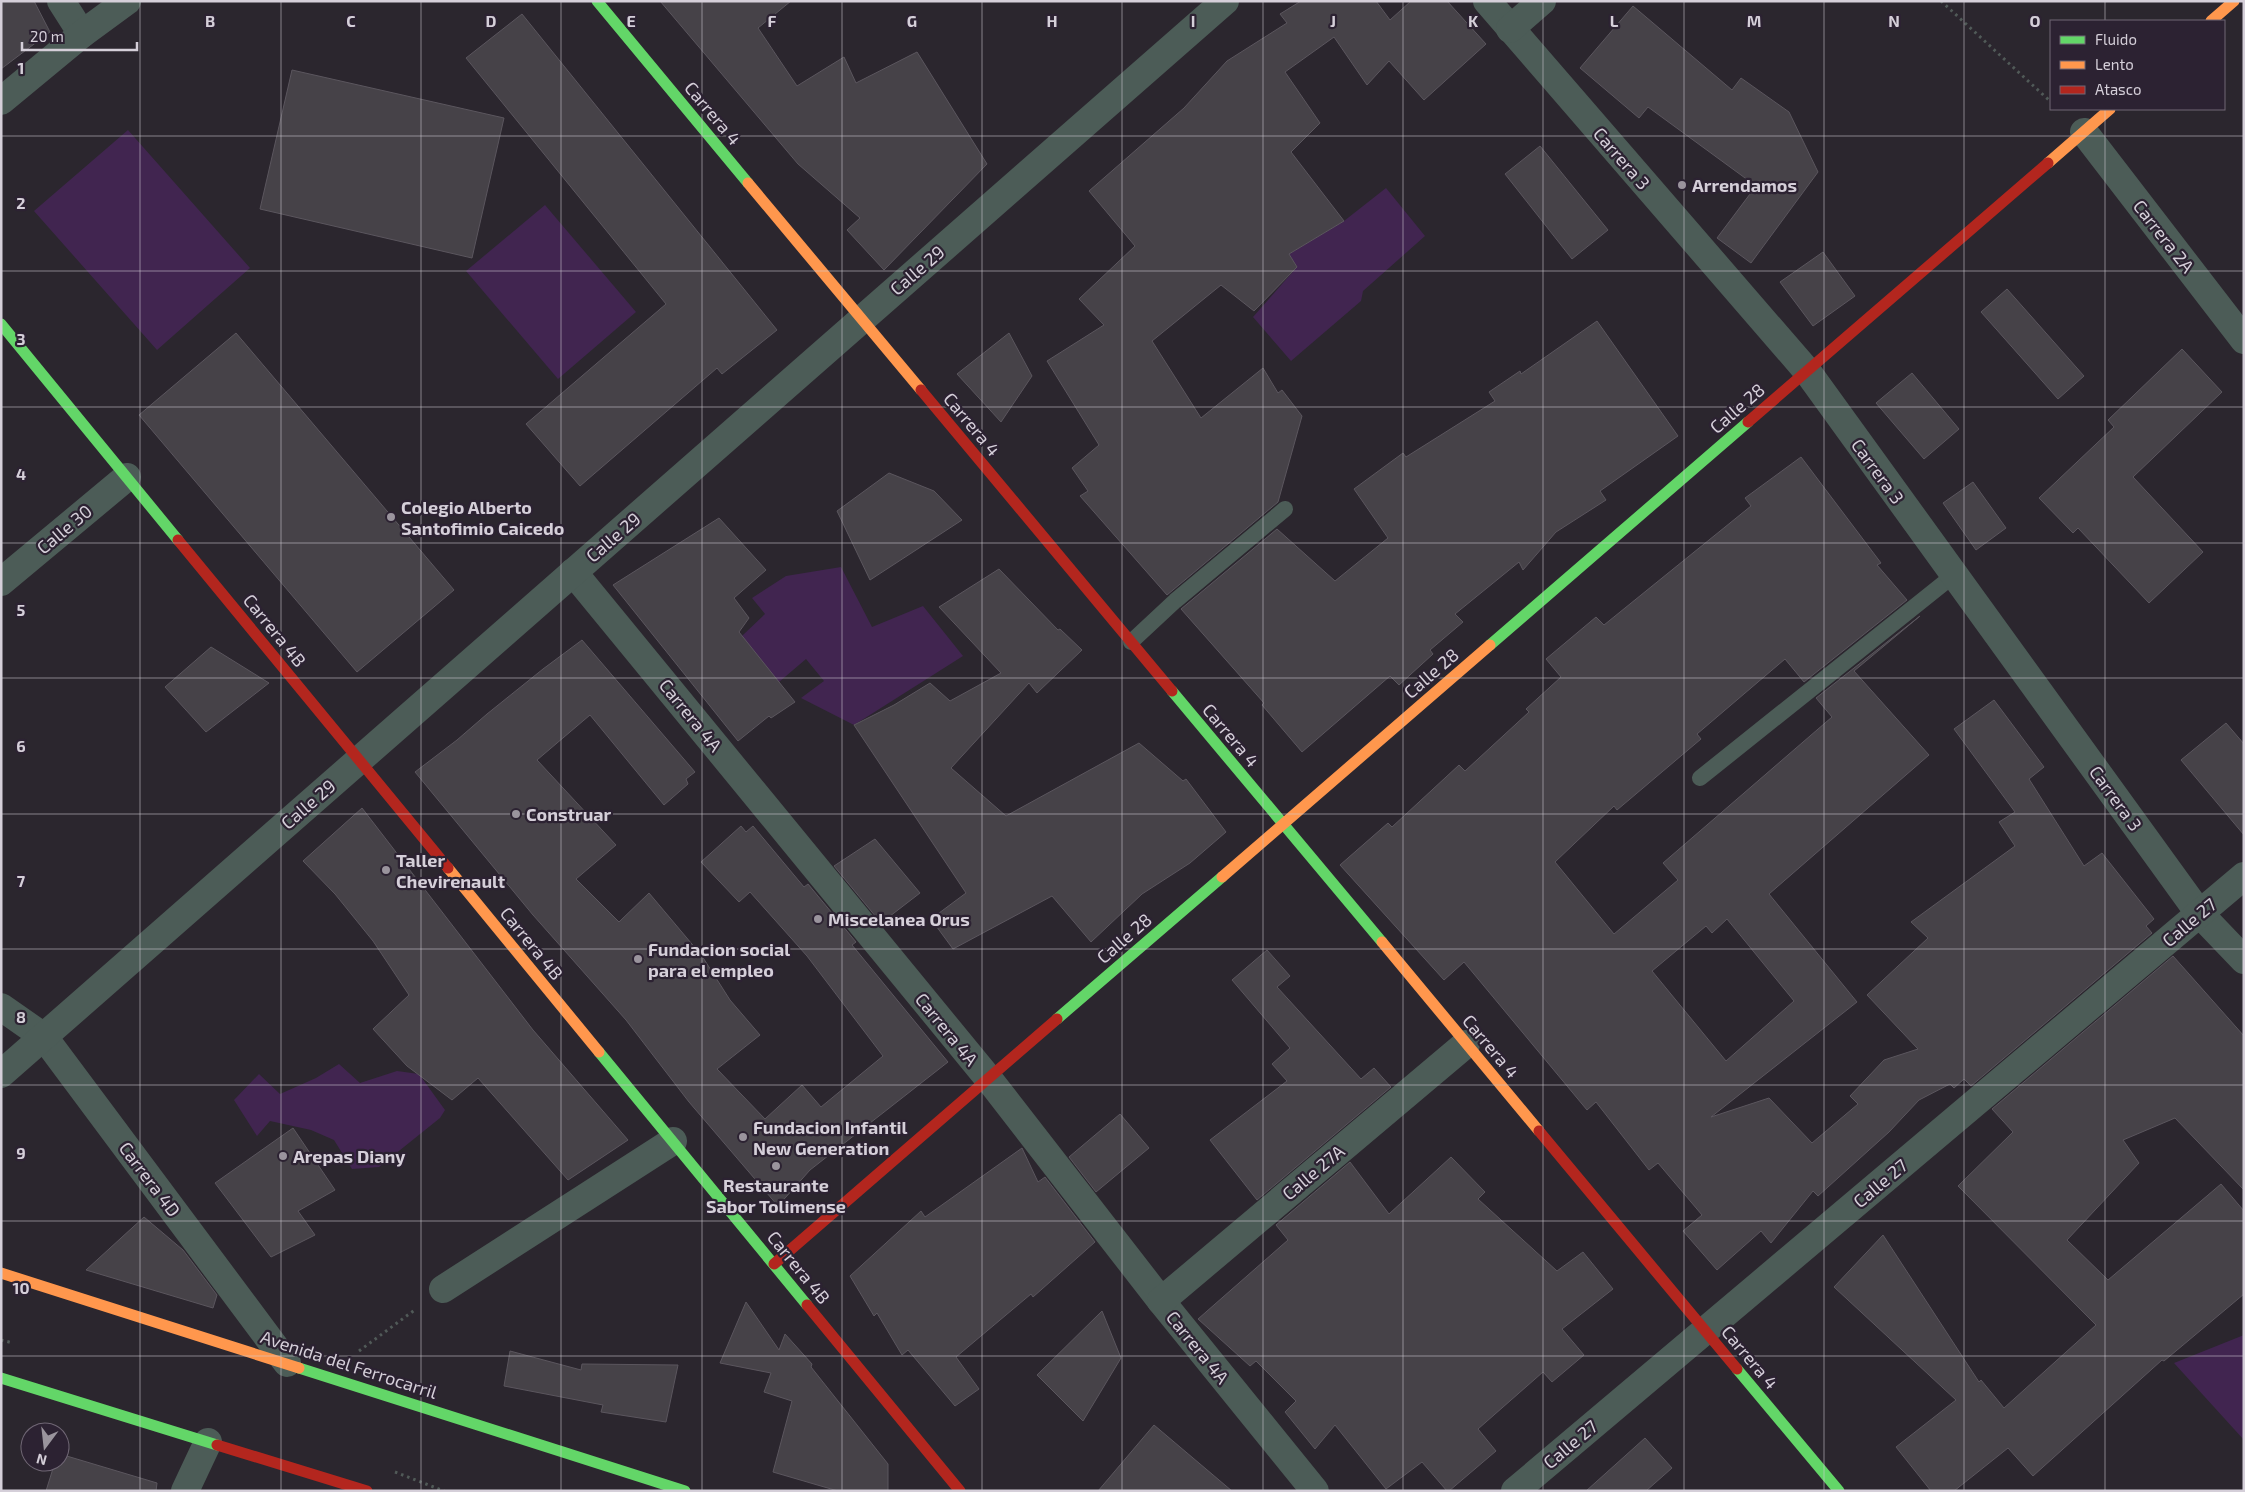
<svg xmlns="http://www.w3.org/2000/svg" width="2245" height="1492" viewBox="0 0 2245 1492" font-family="'Exo 2',sans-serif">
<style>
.green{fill:#412550}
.building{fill:#464248;stroke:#5b565e;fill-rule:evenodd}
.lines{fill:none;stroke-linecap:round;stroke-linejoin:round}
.path{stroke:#515a58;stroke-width:3;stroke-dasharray:2.5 4;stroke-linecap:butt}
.lane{stroke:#4c5c57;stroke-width:16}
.street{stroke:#4c5c57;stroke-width:28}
.fast{stroke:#63d668;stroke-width:11}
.slow{stroke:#ff974d;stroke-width:11}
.jam{stroke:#b3261e;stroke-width:11}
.grid{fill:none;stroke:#d5cfd9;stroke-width:1;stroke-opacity:0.55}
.poi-dot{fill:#9a949d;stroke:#2c2232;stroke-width:2}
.labels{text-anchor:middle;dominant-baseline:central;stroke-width:4.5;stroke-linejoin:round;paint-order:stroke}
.street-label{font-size:18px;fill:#d5cfd9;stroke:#2c2232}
.poi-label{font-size:18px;font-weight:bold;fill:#d5cfd9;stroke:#2c2232;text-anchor:start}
.grid-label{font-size:16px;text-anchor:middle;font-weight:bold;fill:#d5cfd9;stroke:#2c2232;stroke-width:4.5;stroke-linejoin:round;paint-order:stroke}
</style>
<rect width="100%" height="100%" fill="#2b262e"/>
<g class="green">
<path d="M 128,130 L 250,268 L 157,350 L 34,211 Z"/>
<path d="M 1386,188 L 1425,236 L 1363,291 L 1361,301 L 1291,361 L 1253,317 L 1297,267 L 1289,254 L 1344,221 Z"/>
<path d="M 545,205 L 636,312 L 558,379 L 466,271 Z"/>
<path d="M 841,567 L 872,627 L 923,606 L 963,656 L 854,725 L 801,698 L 824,681 L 806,659 L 779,682 L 723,654 L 765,614 L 752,598 L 786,576 Z"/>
<path d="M 339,1064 L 360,1083 L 397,1071 L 419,1074 L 445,1110 L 440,1118 L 379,1167 L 352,1169 L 334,1140 L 311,1130 L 270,1121 L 257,1136 L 234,1100 L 259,1074 L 280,1094 L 316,1078 Z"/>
<path d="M 2244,1335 L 2244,1440 L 2174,1363 Z"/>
</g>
<g class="building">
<path d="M 1,1 L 34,1 L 50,32 L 1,69 Z"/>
<path d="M 660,1 L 791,1 L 758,28 L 797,86 L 844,57 L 856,83 L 917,52 L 987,164 L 884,270 L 847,230 L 860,218 L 798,164 Z"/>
<path d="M 1301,1 L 1376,1 L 1390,20 L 1411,1 L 1447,1 L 1486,44 L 1424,100 L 1389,61 L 1367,85 L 1334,37 L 1285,72 L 1320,123 L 1291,152 L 1344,221 L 1289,254 L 1297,267 L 1254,311 L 1221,285 L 1152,341 L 1201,418 L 1263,368 L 1278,393 L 1282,390 L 1302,416 L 1278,502 L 1167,595 L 1080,496 L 1088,491 L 1072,468 L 1099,445 L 1047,361 L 1104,325 L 1079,299 L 1135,246 L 1089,191 L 1184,108 L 1227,61 L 1287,23 L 1280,14 Z"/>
<path d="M 1633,6 L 1732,90 L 1741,78 L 1789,112 L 1818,172 L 1751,263 L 1717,238 L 1756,186 L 1648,107 L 1639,118 L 1580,68 Z"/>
<path d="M 522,14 L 777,330 L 722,374 L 717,368 L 580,486 L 526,424 L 666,304 L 466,58 Z"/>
<path d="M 292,70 L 504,118 L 472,258 L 260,209 Z"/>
<path d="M 1540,146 L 1608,230 L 1572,259 L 1505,174 Z"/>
<path d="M 1823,252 L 1855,296 L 1813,326 L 1780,282 Z"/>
<path d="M 2007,289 L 2084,376 L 2058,399 L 1981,312 Z"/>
<path d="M 1597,321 L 1678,436 L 1600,491 L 1606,500 L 1556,532 L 1523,570 L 1519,562 L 1455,614 L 1463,622 L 1430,650 L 1433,654 L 1399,685 L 1390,676 L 1302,752 L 1262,705 L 1264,703 L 1181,609 L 1277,529 L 1335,581 L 1388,538 L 1354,489 L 1403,453 L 1406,457 L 1495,401 L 1489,392 L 1520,371 L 1521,374 Z"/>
<path d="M 236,333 L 454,590 L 357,672 L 139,415 Z"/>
<path d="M 1009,333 L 1032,376 L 1001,422 L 957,374 Z"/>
<path d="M 2182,349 L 2222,392 L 2133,477 L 2203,552 L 2149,603 L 2078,528 L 2073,533 L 2039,498 L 2114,427 L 2108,420 Z"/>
<path d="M 1912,373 L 1959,429 L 1924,459 L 1876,403 Z"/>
<path d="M 1801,457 L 1881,563 L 1877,565 L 1907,600 L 1804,682 L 1785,659 L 1697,734 L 1701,739 L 1617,810 L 1614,806 L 1555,862 L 1614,934 L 1678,880 L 1663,863 L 1832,717 L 1816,698 L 1920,616 L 1854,671 L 1929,755 L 1769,894 L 1857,1002 L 1711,1117 L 1769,1098 L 1812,1143 L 1858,1104 L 1850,1096 L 1884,1060 L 1918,1049 L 1867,995 L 1928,938 L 1911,922 L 2015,846 L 1999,822 L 2015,812 L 1954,729 L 1994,700 L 2044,767 L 2029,779 L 2084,866 L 2102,853 L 2154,919 L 2146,926 L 2152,933 L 1971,1086 L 1964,1079 L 1954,1088 L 1950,1084 L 1919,1100 L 1889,1132 L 1818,1196 L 1813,1191 L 1771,1243 L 1761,1231 L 1717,1270 L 1683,1231 L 1702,1215 L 1658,1163 L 1649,1170 L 1596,1102 L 1587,1110 L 1464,962 L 1444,980 L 1340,865 L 1388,823 L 1392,827 L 1459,765 L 1465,771 L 1529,712 L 1526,709 L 1561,677 L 1546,659 L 1596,617 L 1604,625 L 1751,506 L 1745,498 ZM 1727,919 L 1794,1001 L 1726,1061 L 1652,971 L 1706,926 L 1712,933 Z"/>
<path d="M 889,473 L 934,491 L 962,520 L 870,580 L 837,511 Z"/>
<path d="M 1973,482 L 2006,528 L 1976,550 L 1943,503 Z"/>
<path d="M 719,518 L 766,570 L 734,598 L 749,618 L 739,632 L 795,702 L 771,718 L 769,716 L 738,741 L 613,585 Z"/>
<path d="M 999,569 L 1058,630 L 1060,629 L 1082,650 L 1037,693 L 1029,683 L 951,768 L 1006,816 L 1139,743 L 1183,781 L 1186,779 L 1226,832 L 1190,863 L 1142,894 L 1091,942 L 1052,896 L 953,949 L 931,919 L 966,893 L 854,725 L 894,705 L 930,683 L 950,701 L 1001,673 L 939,607 Z"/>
<path d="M 582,640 L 695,772 L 686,779 L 688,784 L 664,805 L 590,715 L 537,760 L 616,845 L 576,879 L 619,922 L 649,893 L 702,956 L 730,1000 L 760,1035 L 717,1069 L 765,1119 L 802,1085 L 821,1107 L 883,1056 L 807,956 L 750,892 L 739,902 L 701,862 L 741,826 L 746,832 L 753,826 L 804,887 L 808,884 L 856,942 L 852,945 L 948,1062 L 810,1170 L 778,1206 L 689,1102 L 626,1020 L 533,915 L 415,772 L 457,740 L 487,714 L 543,669 Z"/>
<path d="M 211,647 L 269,683 L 206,732 L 165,687 Z"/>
<path d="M 2226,723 L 2244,744 L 2244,835 L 2181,760 Z"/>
<path d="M 362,808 L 533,1030 L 628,1140 L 568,1180 L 478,1078 L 452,1100 L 407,1066 L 373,1029 L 409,995 L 373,941 L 335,894 L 303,861 Z"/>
<path d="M 875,839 L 920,893 L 881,923 L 834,866 Z"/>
<path d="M 1267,950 L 1290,976 L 1277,987 L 1361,1079 L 1374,1068 L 1391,1087 L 1257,1200 L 1210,1140 L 1287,1081 L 1272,1064 L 1290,1048 L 1232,980 Z"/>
<path d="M 2173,956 L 2244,1036 L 2244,1190 L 2175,1118 L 2123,1140 L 2139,1163 L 2067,1240 L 2108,1280 L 2221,1184 L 2244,1211 L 2244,1294 L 2164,1361 L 2162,1360 L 2033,1476 L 2008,1448 L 1954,1491 L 1931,1491 L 1896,1447 L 1956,1400 L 1834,1287 L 1883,1235 L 1979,1382 L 1981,1380 L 2004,1408 L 2096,1325 L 1958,1186 L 2013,1132 L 1992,1109 Z"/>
<path d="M 1120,1114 L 1149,1148 L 1096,1192 L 1069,1157 Z"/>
<path d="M 293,1128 L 335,1190 L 298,1211 L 315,1235 L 271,1257 L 215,1183 Z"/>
<path d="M 1022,1148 L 1038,1182 L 1045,1177 L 1095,1242 L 1033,1297 L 1031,1294 L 956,1357 L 979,1389 L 955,1406 L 908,1350 L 902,1355 L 877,1313 L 874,1316 L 850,1276 L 921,1211 L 925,1217 Z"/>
<path d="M 1451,1157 L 1485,1192 L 1478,1199 L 1557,1271 L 1583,1252 L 1613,1289 L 1562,1329 L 1584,1355 L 1552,1382 L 1543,1372 L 1478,1429 L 1496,1451 L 1449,1491 L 1447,1491 L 1422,1462 L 1386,1489 L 1335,1425 L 1315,1449 L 1285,1412 L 1296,1401 L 1256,1361 L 1250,1366 L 1198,1319 L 1288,1240 L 1276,1225 L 1350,1162 L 1389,1214 Z"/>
<path d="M 144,1217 L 183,1250 L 217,1295 L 213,1308 L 86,1270 Z"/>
<path d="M 746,1302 L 779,1350 L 785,1334 L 812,1364 L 811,1367 L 888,1464 L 888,1491 L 838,1491 L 773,1472 L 792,1401 L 764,1392 L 771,1373 L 720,1363 Z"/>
<path d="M 1102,1311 L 1121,1358 L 1083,1421 L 1037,1375 Z"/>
<path d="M 510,1351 L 581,1370 L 582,1364 L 678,1365 L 666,1422 L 601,1412 L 603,1405 L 504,1386 Z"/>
<path d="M 1154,1425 L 1232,1491 L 1098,1491 Z"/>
<path d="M 1645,1438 L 1672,1468 L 1646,1491 L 1586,1491 Z"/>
<path d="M 60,1454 L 157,1483 L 156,1491 L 46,1491 L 55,1462 L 60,1462 Z"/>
</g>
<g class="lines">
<g class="path">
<path d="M 1941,1 L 2051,102"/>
<path d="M 1,1340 L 13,1343"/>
<path d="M 359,1351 L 416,1309"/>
<path d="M 395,1472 L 444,1491"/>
</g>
<g class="lane">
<path d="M 1131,642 L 1175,601 L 1285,509"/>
<path d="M 1700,778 L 1954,575"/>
</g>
<g class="street">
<path d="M 61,1 L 82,34"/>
<path d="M 1487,1 L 1807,371 L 2199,913 L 2244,960"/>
<path d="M 1510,29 L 1542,1"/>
<path d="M 1,101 L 82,34 L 127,1"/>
<path d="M 2084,132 L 2244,340"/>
<path d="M 573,572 L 988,1078 L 1161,1301 L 1315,1491"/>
<path d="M 1,582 L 127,477"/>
<path d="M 1,1007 L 44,1037 L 287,1363"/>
<path d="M 1,1074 L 1225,1"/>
<path d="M 443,1289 L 673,1141"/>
<path d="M 1161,1301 L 1466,1044"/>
<path d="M 185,1491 L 208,1442"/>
<path d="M 1515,1491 L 2244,876"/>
</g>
<g class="fast">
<path d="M 597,1 L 748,183"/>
<path d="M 1,324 L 178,540"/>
<path d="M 1490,645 L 1748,422"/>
<path d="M 1172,691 L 1382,942"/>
<path d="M 1057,1019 L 1222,877"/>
<path d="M 599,1052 L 807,1305"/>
<path d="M 299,1368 L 685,1491"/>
<path d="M 1737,1369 L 1839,1491"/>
<path d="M 1,1378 L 217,1445"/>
</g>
<g class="slow">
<path d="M 2211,21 L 2234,1"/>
<path d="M 2048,163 L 2110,109"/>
<path d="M 748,183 L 921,390"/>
<path d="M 448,868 L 599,1052"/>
<path d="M 1222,877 L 1490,645"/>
<path d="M 1382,942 L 1539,1131"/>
<path d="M 1,1273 L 299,1368"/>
</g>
<g class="jam">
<path d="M 921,390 L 1172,691"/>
<path d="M 1748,422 L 2048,163"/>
<path d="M 178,540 L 448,868"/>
<path d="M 1539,1131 L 1737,1369"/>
<path d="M 774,1264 L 1057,1019"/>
<path d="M 807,1305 L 960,1491"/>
<path d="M 217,1445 L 367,1491"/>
</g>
</g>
<path class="grid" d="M 140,1 L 140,1491M 281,1 L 281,1491M 421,1 L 421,1491M 561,1 L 561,1491M 702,1 L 702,1491M 842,1 L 842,1491M 982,1 L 982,1491M 1122,1 L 1122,1491M 1263,1 L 1263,1491M 1403,1 L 1403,1491M 1543,1 L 1543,1491M 1684,1 L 1684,1491M 1824,1 L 1824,1491M 1964,1 L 1964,1491M 2105,1 L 2105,21M 2105,109 L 2105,1491M 1,136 L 2244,136M 1,271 L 2244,271M 1,407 L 2244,407M 1,543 L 2244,543M 1,678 L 2244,678M 1,814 L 2244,814M 1,949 L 2244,949M 1,1085 L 2244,1085M 1,1221 L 2244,1221M 1,1356 L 2244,1356"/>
<g class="poi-dot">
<circle cx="1682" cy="185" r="5"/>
<circle cx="391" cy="517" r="5"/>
<circle cx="516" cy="814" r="5"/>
<circle cx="386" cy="870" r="5"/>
<circle cx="818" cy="919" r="5"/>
<circle cx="638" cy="959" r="5"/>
<circle cx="743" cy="1137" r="5"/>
<circle cx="283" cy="1156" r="5"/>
<circle cx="776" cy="1166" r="5"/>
</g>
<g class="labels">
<g class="street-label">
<text transform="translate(713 113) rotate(50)">Carrera 4</text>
<text transform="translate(1622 158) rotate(49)">Carrera 3</text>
<text transform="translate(2164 236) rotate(52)">Carrera 2A</text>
<text transform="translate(917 270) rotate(-41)">Calle 29</text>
<text transform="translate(1737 408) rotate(-41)">Calle 28</text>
<text transform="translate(972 424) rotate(50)">Carrera 4</text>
<text transform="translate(1878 471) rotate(54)">Carrera 3</text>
<text transform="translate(64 529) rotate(-40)">Calle 30</text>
<text transform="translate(613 537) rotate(-41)">Calle 29</text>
<text transform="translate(275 630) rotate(51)">Carrera 4B</text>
<text transform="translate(1431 673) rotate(-41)">Calle 28</text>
<text transform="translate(691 715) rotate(51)">Carrera 4A</text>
<text transform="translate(1231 735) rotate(50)">Carrera 4</text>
<text transform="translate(2116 798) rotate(54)">Carrera 3</text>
<text transform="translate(308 804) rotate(-41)">Calle 29</text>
<text transform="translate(2189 922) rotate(-40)">Calle 27</text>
<text transform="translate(1124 938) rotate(-41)">Calle 28</text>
<text transform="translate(532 943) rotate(51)">Carrera 4B</text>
<text transform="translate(947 1029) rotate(51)">Carrera 4A</text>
<text transform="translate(1491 1046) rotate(50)">Carrera 4</text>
<text transform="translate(1313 1172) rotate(-40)">Calle 27A</text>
<text transform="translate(150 1179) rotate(53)">Carrera 4D</text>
<text transform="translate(1880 1183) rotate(-40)">Calle 27</text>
<text transform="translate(799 1267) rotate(51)">Carrera 4B</text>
<text transform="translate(1198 1347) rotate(51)">Carrera 4A</text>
<text transform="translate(1750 1357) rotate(50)">Carrera 4</text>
<text transform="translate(349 1364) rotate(18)">Avenida del Ferrocarril</text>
<text transform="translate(1570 1444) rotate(-40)">Calle 27</text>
</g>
<g class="poi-label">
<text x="1692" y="185">Arrendamos</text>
<text x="401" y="507">Colegio Alberto<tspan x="401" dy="21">Santofimio Caicedo</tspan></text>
<text x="526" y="814">Construar</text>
<text x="396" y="860">Taller<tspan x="396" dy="21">Chevirenault</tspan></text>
<text x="828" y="919">Miscelanea Orus</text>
<text x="648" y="949">Fundacion social<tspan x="648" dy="21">para el empleo</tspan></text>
<text x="753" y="1127">Fundacion Infantil<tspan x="753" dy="21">New Generation</tspan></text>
<text x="293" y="1156">Arepas Diany</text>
<text x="776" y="1185" text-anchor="middle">Restaurante<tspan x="776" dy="21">Sabor Tolimense</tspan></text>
</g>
</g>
<g class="grid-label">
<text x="210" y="27">B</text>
<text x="351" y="27">C</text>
<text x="491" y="27">D</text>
<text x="631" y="27">E</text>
<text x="772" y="27">F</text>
<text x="912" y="27">G</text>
<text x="1052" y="27">H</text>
<text x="1193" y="27">I</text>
<text x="1333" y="27">J</text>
<text x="1473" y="27">K</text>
<text x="1614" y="27">L</text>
<text x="1754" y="27">M</text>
<text x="1894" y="27">N</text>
<text x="2035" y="27">O</text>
<text x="21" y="74">1</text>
<text x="21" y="209">2</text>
<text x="21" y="345">3</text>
<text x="21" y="480">4</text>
<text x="21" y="616">5</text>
<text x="21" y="752">6</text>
<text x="21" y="887">7</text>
<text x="21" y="1023">8</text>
<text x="21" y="1159">9</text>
<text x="21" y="1294">10</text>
</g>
<rect width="2245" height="1492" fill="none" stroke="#d5cfd9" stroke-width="5"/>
<rect x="2050" y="20" width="175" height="90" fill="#2c2232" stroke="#706775"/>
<rect x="2060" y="36" width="25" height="8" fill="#63d668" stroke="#706775"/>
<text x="2095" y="45" font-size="15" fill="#d5cfd9">Fluido</text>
<rect x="2060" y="61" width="25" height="8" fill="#ff974d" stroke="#706775"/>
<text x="2095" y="70" font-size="15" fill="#d5cfd9">Lento</text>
<rect x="2060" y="86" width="25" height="8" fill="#b3261e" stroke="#706775"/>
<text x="2095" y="95" font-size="15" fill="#d5cfd9">Atasco</text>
<g transform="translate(45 1447) rotate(195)"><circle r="24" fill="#2c2232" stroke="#706775"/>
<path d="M0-4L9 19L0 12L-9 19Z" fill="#9a949d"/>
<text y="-8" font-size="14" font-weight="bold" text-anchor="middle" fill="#d5cfd9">N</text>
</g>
<path d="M22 42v8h115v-8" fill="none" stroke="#d5cfd9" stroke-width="2.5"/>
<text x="30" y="42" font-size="15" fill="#d5cfd9" stroke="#2c2232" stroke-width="4" paint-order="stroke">20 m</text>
</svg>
